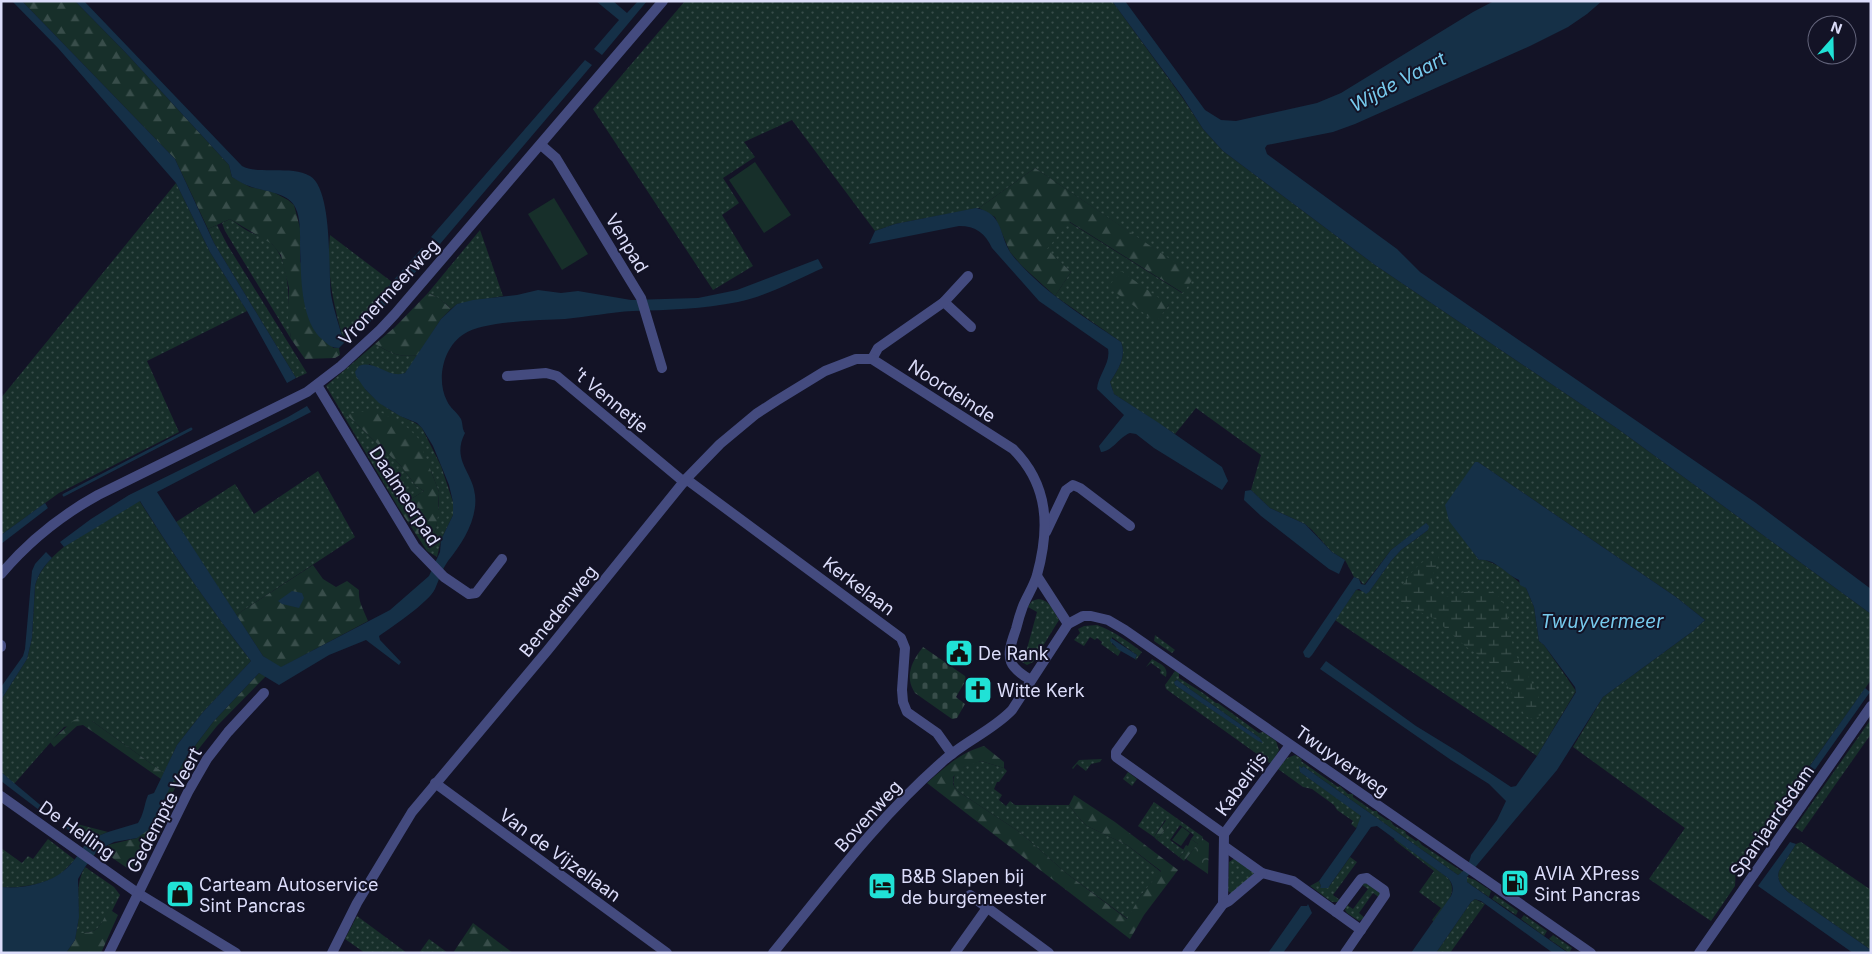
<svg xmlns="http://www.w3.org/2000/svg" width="1872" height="954" viewBox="0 0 1872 954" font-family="Inter,sans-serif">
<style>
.grass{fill:url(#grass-dots);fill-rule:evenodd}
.forest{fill:url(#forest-firs)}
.wetland{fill:url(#wetland-marsh)}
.cemetery{fill:url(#cemetery-stones)}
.park{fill:url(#park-crowns)}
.pitch{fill:#172f2a}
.water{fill:#153047}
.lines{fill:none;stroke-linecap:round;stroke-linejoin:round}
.stream{stroke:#153047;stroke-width:3}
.minor{stroke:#444b7f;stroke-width:10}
.tertiary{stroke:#444b7f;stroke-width:10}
.labels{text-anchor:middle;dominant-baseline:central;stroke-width:4;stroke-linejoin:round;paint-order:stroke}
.street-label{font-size:18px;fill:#dcddfa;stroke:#131326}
.poi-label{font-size:18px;fill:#dcddfa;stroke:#131326;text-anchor:start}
.water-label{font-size:19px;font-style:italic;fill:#77caed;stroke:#131326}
</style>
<defs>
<pattern id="grass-dots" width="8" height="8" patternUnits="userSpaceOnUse" patternTransform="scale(1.25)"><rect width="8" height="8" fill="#172f2a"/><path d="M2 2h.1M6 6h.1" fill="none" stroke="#384d4a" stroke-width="1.8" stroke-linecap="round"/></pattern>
<pattern id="forest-firs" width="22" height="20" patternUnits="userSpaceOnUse" patternTransform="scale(1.25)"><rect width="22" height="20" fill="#172f2a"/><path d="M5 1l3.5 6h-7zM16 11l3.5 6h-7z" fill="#384d4a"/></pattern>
<pattern id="wetland-marsh" width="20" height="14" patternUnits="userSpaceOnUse" patternTransform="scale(1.25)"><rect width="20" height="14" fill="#172f2a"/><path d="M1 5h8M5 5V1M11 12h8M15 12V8" fill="none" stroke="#384d4a"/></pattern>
<pattern id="cemetery-stones" width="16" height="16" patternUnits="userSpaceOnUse" patternTransform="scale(1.25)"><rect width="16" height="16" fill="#172f2a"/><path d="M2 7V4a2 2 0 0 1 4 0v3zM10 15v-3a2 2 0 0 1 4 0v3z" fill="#384d4a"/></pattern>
<pattern id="park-crowns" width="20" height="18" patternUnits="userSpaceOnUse" patternTransform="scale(1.25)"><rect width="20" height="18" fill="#172f2a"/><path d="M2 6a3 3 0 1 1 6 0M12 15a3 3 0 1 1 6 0" fill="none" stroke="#384d4a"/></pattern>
</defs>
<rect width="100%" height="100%" fill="#131326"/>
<g class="grass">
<path d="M 685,1 L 1112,1 L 1182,97 L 1203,129 L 1223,151 L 1375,265 L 1618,429 L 1871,614 L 1871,680 L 1736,869 L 1735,886 L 1711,921 L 1649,879 L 1685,828 L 1573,747 L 1603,697 L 1693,631 L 1705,620 L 1676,597 L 1478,462 L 1448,517 L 1479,560 L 1483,559 L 1501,567 L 1526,588 L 1534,607 L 1539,641 L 1544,645 L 1576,691 L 1537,756 L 1335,620 L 1356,590 L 1369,592 L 1391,561 L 1401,550 L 1428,530 L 1427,523 L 1391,550 L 1364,585 L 1359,579 L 1354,577 L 1345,560 L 1332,552 L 1312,530 L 1305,524 L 1270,508 L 1251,490 L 1261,455 L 1196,408 L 1175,434 L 1114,394 L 1110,382 C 1118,370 1127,356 1121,342 L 1055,296 L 1071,272 L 1046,249 L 1069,222 L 1182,293 L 1194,276 L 1035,168 L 979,208 L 895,224 L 875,231 L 792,120 L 744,142 L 755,157 L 723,178 L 739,203 L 722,215 L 753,266 L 713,290 L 593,109 ZM 1109,287 L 1169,305 L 1156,321 Z"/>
<path d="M 176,183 L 210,252 L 247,311 L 147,361 L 179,432 L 59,493 L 1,535 L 1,398 Z"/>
<path d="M 230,219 C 235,222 241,227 246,230 C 255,235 266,237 273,245 C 293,266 287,311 291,339 L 225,231 L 222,223 Z"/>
<path d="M 217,225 L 228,246 L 307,373 L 296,378 L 214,243 L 208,229 Z"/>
<path d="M 480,230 L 503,296 L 457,304 L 451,309 C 445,302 436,296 428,293 Z"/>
<path d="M 330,235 L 392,282 L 344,343 C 334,306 326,274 330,235 Z"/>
<path d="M 375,344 C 391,353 399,358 418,355 C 414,360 411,367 406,372 C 397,381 378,369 369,364 L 365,389 C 376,400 387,409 401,416 C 408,420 416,422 422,428 L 441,466 L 453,502 L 453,515 L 441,540 L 437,557 L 427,551 L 436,528 L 439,502 L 439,492 L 431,471 L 346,414 L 401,466 L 416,486 L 424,491 L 398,507 L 326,386 Z"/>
<path d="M 318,471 L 355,537 L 236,615 L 176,522 L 235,484 L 254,514 Z"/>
<path d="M 139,500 C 174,556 211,609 251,661 L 203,712 L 177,745 L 164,773 L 92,721 L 64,727 L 14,784 L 1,772 L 1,700 L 27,659 L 32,638 L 35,586 C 44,548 108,519 139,500 Z"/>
<path d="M 1038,599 C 1050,600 1053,610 1059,620 L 1033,662 L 1027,665 L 1020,661 L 1018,654 L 1025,656 L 1037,612 L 1028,607 L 1032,601 Z"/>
<path d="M 1097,625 C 1114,631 1130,643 1142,652 L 1136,660 L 1135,659 L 1137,655 L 1112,637 L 1112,644 L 1121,651 L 1118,656 L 1101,644 L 1102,642 L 1097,638 L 1095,640 L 1090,637 L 1084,646 L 1074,640 L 1080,633 L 1078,629 L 1084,626 Z"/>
<path d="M 1155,635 L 1175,650 L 1172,653 L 1154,641 Z"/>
<path d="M 1152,659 C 1160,664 1169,666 1166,677 L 1160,673 L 1161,670 L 1151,663 L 1146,667 Z"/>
<path d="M 1175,671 L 1179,673 L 1179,678 L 1203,693 L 1216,703 L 1218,703 L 1259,733 L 1263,732 L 1276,741 L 1279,750 L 1271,764 L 1166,689 L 1165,685 ZM 1177,680 L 1260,738 L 1262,743 L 1175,685 L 1175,681 Z"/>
<path d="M 1871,719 L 1871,734 L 1802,832 L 1795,827 Z"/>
<path d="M 1295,755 L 1302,759 L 1301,761 L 1338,787 L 1340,786 L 1348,794 L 1353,794 L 1353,797 L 1373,811 L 1377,811 L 1378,814 L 1387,820 L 1390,820 C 1393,827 1399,828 1405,831 L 1406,834 L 1416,841 L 1418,840 L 1422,845 L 1463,872 L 1458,875 L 1303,766 L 1302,768 L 1300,767 L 1300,772 L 1360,814 L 1361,819 L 1356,828 L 1351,824 L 1353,821 L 1337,810 L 1334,805 L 1312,789 L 1303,787 L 1278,769 L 1287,758 Z"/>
<path d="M 1102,759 L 1100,762 L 1091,764 L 1086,771 L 1077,764 L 1073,769 L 1072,768 L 1079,760 Z"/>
<path d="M 981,761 L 1004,768 L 1007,771 L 999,782 L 997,782 L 994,789 L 1002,795 L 999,800 L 1006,806 L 1010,801 L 1015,805 L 1069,805 L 1078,817 L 1087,826 L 1127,845 L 1161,872 L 1141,895 L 1128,919 L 1066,873 L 1021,833 L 956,790 C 946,772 967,764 981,761 Z"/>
<path d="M 1128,772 L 1137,779 L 1132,786 L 1123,779 Z"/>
<path d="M 1154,802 L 1203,837 L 1198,844 L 1191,839 L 1194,835 L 1180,825 L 1170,840 L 1185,851 L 1179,857 L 1157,840 L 1169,824 L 1165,820 L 1154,837 L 1138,826 Z"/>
<path d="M 1395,838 L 1448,878 C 1460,893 1442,910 1434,922 L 1432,920 L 1441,908 L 1419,892 L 1434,871 L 1394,840 Z"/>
<path d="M 48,839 L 75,860 C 70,864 65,870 60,874 C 47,884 17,889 1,887 L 1,848 L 22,863 L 28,856 L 33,859 Z"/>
<path d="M 1801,842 L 1871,890 L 1871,950 L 1788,892 C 1782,886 1776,880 1779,871 L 1796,844 Z"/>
<path d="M 1350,857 L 1357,862 L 1333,895 L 1340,900 L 1338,902 L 1332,902 L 1310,886 L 1319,881 L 1321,886 L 1320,888 L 1328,888 Z"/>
<path d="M 1235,858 L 1255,873 L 1232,894 L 1228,891 L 1229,862 Z"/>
<path d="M 85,867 L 114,887 L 120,895 L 112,911 L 109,910 C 99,928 98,934 76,933 C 83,909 72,890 85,867 Z"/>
<path d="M 1467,877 L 1475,880 L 1491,891 L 1489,897 L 1467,882 Z"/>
<path d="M 1366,883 L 1380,892 L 1380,898 L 1373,893 L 1359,913 L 1365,918 L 1359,921 L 1347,913 L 1345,910 L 1347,905 L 1353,909 L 1368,889 L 1361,884 Z"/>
<path d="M 1495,895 L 1518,911 L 1516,915 L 1492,899 Z"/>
<path d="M 1475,899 L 1485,904 L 1450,953 L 1436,953 L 1471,902 Z"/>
<path d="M 1524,915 L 1547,931 L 1544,936 L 1521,919 Z"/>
<path d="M 357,916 L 407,953 L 365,953 L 345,939 Z"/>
<path d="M 1553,935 L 1572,948 L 1569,953 L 1549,939 Z"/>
<path d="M 429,939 L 448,953 L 419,953 Z"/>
</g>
<g class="forest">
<path d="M 22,1 L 75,1 L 126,53 L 229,165 L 232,177 L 250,187 L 273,192 L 288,200 L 294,205 L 300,228 L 300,261 L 333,348 L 339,348 L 340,355 L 335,358 L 305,359 L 291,339 L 288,319 L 289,288 L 281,255 L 272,244 L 230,219 L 208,229 L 175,159 Z"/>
<path d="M 1035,168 L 1195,276 L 1183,293 L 1070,222 L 1047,249 L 1071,272 L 1055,296 L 1022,266 L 1010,252 L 995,217 L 979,208 Z"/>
<path d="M 1121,271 L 1169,305 L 1156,322 L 1108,287 Z"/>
<path d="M 428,293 L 439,298 L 451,309 L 441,319 L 418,355 C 399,358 391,353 375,344 L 395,327 Z"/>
<path d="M 377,410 L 408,428 L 418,438 L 436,484 L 439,492 L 438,515 L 436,528 L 427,551 L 398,507 L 424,491 L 416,486 L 401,466 L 346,414 Z"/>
<path d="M 313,565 L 323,579 L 336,587 L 347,581 L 359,590 C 358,602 364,610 368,621 L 280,668 L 263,656 L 236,615 Z"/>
<path d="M 259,673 L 266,676 L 217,726 L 189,761 L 134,868 L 130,870 L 111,857 L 108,845 L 137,838 L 185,759 L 213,722 Z"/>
<path d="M 80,718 L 92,721 L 164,773 L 161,779 L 83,725 L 77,726 L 54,747 L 50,742 L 74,720 Z"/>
<path d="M 984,746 L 1004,762 L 1004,768 L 981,761 L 964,767 L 953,777 L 953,784 L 956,790 L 1021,833 L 1066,873 L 1127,919 L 1141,895 L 1161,871 L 1127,845 L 1087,826 L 1078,817 L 1069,805 L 1074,795 L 1115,822 L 1178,870 L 1144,915 L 1130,939 L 927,783 C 944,768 961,752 984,746 Z"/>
<path d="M 1167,819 L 1169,824 L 1157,840 L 1154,837 Z"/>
<path d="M 73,823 L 108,832 L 88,840 L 70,826 Z"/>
<path d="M 1191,839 L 1198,844 L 1184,861 L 1179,857 L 1185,851 L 1183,850 L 1186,845 L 1188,846 Z"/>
<path d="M 109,909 L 118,915 L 101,953 L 66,953 L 75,940 L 76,933 C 98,934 99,928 109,909 Z"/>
<path d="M 473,923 L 513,953 L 453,953 Z"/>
</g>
<path class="wetland" d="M 1437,554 L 1439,557 C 1436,568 1427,583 1437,593 C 1448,605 1473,580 1494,593 C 1512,604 1508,637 1516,655 C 1523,670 1548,702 1540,717 L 1530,719 L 1524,714 L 1507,685 L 1489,662 L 1465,646 L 1435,619 L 1400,603 C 1395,585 1421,559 1437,554 Z"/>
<path class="cemetery" d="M 923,647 L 965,676 L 966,680 L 956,697 L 965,704 L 957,718 L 952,719 L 915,693 C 904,676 912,661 923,647 Z"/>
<path class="park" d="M 1202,838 L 1209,843 L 1208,874 L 1186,859 Z"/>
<g class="pitch">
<path d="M 755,162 L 791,215 L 764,233 L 729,180 Z"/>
<path d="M 554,198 L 588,254 L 562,270 L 528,214 Z"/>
<path d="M 1182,827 L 1190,833 L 1181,846 L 1172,840 Z"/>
</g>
<g class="water">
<path d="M 12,1 L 22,1 L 175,159 L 214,243 L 296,378 L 287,383 L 247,311 L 210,252 L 176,183 L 58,48 Z"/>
<path d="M 75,1 L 84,1 L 242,166 C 258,175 291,165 310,176 C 333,190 328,269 331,295 C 334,311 340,328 344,343 L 339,348 C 332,348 328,345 323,340 C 300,322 301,274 300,246 C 300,234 301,216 294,205 C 286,192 261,191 249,186 C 243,184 237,180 232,177 L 229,165 L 126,53 Z"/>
<path d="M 596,1 L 613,1 L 627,13 L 638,1 L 647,1 L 602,55 L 594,49 L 619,20 Z"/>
<path d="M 1112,1 L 1125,1 L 1205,110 L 1221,120 L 1236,121 L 1317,103 L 1341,93 L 1473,12 L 1494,1 L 1602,1 L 1587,14 L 1568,27 L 1530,46 L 1355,124 L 1333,132 L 1267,145 L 1265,148 L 1267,154 L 1397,249 L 1420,272 L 1756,503 L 1871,589 L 1871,614 L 1618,429 L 1375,265 L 1223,151 L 1203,129 L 1182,96 Z"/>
<path d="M 585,60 L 592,65 L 440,244 L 431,237 Z"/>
<path d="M 976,208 C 1005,213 998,237 1013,256 C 1043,292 1083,316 1121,342 C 1127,356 1118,370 1110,382 L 1114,394 L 1159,423 L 1222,467 L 1228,481 L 1222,490 L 1154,448 L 1136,434 L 1130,433 C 1119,437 1113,451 1101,452 L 1099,446 L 1124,415 L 1097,389 C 1098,375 1111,363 1108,349 L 1039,301 L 992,248 C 985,233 976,226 959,226 L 869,244 L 875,231 L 895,224 Z"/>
<path d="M 422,248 L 431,255 L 363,330 L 358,325 L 392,282 Z"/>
<path d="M 818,259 L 823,268 C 798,279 765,297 738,302 C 703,309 668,310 633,311 C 610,312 588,317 565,319 C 541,320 483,321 464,334 C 443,347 436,380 447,401 C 450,408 457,412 461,419 C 463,424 462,429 465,433 C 451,460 473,472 475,495 C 478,519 462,544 448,561 C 442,569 439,580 435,589 C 428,603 393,626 379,636 L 380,640 L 401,662 L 399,665 L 366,640 L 329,655 L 279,685 L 259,673 L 213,722 L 185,759 L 148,830 L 137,838 L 114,842 L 98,850 L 85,867 L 78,879 L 79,917 L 75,940 L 66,953 L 1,953 L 1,887 C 19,889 42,885 58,875 C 70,868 79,854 86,843 L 63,826 L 65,823 L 88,840 L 108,832 L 138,823 C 144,814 144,805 148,795 L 154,793 L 177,745 L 203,712 L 251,661 C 211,609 174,556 140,501 L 64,547 L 60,542 L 91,519 L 129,495 L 288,417 L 307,406 L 311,412 L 157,492 L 263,656 L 281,667 L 390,610 L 429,576 L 440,552 L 441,540 L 453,515 L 453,502 L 449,485 L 433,446 L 422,428 L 417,423 L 400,416 L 379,403 L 365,389 L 356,376 L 355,372 L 359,366 C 375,359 388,379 405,373 L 441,319 L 457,304 L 473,300 L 517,295 L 538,290 L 561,293 L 578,291 L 631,300 L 698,298 L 737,290 Z"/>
<path d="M 1475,462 L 1478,462 L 1676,597 L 1705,620 L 1693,631 L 1603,697 L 1557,770 L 1467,877 L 1467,882 L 1568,953 L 1553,953 L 1481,901 L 1475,899 L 1471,902 L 1436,953 L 1411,953 L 1451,896 C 1454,889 1453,884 1448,878 L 1377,826 L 1371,827 L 1328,888 L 1320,888 L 1321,886 L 1319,881 L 1356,829 L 1361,816 L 1300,772 L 1299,766 L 1302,768 L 1303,766 L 1458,875 C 1464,872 1470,862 1471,855 L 1497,820 L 1506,801 L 1489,784 L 1451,760 L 1320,669 L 1326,661 L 1416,726 L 1460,753 L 1511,787 L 1516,786 L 1537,756 L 1576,692 L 1575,687 L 1544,645 L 1539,641 L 1534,607 L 1526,588 L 1520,585 L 1519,580 C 1505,574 1495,558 1479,560 L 1449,521 L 1445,505 Z"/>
<path d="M 1251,490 L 1270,508 L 1305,524 L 1332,552 L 1345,560 L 1339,574 L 1329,569 L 1261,516 L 1244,500 L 1245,491 Z"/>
<path d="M 45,503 L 48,508 L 1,544 L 1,535 Z"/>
<path d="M 1426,523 L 1429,526 L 1428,530 L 1401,550 L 1391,561 L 1369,592 L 1366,594 L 1359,589 L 1356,590 L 1312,655 L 1309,658 L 1305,657 L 1303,652 L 1354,577 L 1359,579 L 1361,584 L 1365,585 L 1391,550 Z"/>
<path d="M 46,552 L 52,558 C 44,566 38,574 35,586 L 32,638 L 27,659 L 1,700 L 1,687 L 23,656 L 25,649 L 32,571 L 35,564 Z"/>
<path d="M 292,591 L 302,593 L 304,598 L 299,608 L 282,604 L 278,601 Z"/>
<path d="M 1111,638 L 1137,655 L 1135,659 L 1119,650 L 1110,641 Z"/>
<path d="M 1177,680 L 1260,738 L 1263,743 L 1258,741 L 1175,685 L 1174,682 Z"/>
<path d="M 1865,688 L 1870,692 L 1766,839 L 1761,835 Z"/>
<path d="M 1,772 L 45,809 L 43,813 L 1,781 Z"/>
<path d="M 1790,842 L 1796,844 L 1779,871 C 1776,880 1782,886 1788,892 L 1871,950 L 1871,953 L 1853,953 L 1758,886 Z"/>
<path d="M 1751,850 L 1755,853 L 1743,872 L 1738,868 Z"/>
<path d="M 1308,904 L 1312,913 L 1283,953 L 1268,953 L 1301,906 L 1307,906 Z"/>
</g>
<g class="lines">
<path class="stream" d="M 64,495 L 191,429"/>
<g class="minor">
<path d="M 541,145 L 556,158 L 641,298 L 662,368"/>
<path d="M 944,302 L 971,327"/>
<path d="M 872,359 L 878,348 L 944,302 L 968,276"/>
<path d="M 507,376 L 546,373 L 557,376 L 684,482"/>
<path d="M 317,385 L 415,547 L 444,577 L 469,594 L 476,593 L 502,559"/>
<path d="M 686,479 L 901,638 L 905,648 L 902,690 L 903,702 L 907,712 L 937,733 L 952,754"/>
<path d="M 1046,532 L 1066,490 L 1073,485 L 1080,488 L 1130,526"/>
<path d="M 1,574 C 29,541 60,516 98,495 L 307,392 L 341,366 L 380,330 L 395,314 L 663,1"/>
<path d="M 1037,576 L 1068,624"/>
<path d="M 1,645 L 1,647"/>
<path d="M 1132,730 L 1116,752 L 1116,757 L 1224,834"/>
<path d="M 435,783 L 667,953"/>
<path d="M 1,796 L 139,894 L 236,953"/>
<path d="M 1224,846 L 1262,873 L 1293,881 L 1361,930"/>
<path d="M 970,895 L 1049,953"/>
<path d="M 1223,904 L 1224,834 L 1290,745"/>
<path d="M 1336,912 L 1361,879 L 1367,878 L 1384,890 L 1385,895 L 1345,953"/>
<path d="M 109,953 L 188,792 L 207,759 L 228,732 L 264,693"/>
<path d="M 332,953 L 357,903 L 412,812 L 547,651 L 686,479 L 720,444 L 756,414 L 776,401 L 825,371 L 856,359 L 872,359 L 1013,449 C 1049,485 1050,528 1037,575 C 1034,586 1027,596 1023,606 C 1020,614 1018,621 1016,629 C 1013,638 1007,652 1011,662 C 1014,670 1024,676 1031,680"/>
<path d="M 955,953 L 987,908"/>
<path d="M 1187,953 L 1223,904 L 1229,901 L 1262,873"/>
<path d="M 1699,953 L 1871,706"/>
</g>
<path class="tertiary" d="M 773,953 C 827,887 878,818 942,762 C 963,742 992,731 1012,710 L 1068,624 L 1083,616 L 1091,616 L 1108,620 L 1125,630 L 1591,953"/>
</g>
<defs>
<symbol id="civic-square" viewBox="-11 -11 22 22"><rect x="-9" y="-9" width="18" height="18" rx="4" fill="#20e2d6" stroke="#131326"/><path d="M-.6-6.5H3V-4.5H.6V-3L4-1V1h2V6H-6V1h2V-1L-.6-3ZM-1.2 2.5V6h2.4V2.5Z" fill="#111"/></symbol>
<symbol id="church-square" viewBox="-11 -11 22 22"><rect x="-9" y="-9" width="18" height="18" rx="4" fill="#20e2d6" stroke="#131326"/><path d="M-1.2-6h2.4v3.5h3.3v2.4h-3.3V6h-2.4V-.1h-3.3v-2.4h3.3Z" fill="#111"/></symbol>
<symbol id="fuel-square" viewBox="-11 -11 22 22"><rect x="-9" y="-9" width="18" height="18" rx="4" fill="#20e2d6" stroke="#131326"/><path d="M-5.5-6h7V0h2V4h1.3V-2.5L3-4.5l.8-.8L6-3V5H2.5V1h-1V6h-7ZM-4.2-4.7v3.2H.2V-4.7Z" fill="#111"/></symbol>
<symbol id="hotel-square" viewBox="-11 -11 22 22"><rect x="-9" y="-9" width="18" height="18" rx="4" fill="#20e2d6" stroke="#131326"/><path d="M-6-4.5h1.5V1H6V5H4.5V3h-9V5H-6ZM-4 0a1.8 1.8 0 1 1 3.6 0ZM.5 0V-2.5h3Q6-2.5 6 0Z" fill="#111"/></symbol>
<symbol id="shop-square" viewBox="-11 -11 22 22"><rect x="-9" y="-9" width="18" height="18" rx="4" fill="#20e2d6" stroke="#131326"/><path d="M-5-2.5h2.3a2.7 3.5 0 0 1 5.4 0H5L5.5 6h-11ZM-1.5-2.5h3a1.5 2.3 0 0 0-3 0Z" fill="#111"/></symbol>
</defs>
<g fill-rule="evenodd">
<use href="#civic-square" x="943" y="637" width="32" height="32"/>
<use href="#church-square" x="962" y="674" width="32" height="32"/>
<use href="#fuel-square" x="1499" y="867" width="32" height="32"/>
<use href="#hotel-square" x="866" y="870" width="32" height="32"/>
<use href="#shop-square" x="164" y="878" width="32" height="32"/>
</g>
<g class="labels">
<g class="street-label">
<text transform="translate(627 243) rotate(59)">Venpad</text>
<text transform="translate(389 292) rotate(-47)">Vronermeerweg</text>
<text transform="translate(952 391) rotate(33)">Noordeinde</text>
<text transform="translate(611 400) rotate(40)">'t Vennetje</text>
<text transform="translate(405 496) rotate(57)">Daalmeerpad</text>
<text transform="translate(859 586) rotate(37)">Kerkelaan</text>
<text transform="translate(558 611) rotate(-51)">Benedenweg</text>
<text transform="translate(1342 761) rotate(35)">Twuyverweg</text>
<text transform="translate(1241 784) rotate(-54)">Kabelrijs</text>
<text transform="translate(164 810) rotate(-62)">Gedempte Veert</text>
<text transform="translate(868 816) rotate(-48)">Bovenweg</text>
<text transform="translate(1772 821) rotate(-55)">Spanjaardsdam</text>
<text transform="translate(77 830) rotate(35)">De Helling</text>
<text transform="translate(560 855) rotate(36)">Van de Vijzellaan</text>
</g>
<g class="poi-label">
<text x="978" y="653">De Rank</text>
<text x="997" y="690">Witte Kerk</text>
<text x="1534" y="873">AVIA XPress<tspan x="1534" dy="21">Sint Pancras</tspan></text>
<text x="901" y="876">B&amp;B Slapen bij<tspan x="901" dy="21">de burgemeester</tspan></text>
<text x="199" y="884">Carteam Autoservice<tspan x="199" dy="21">Sint Pancras</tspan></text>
</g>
<g class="water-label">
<text transform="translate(1398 82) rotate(-28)">Wijde Vaart</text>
<text x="1602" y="621">Twuyvermeer</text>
</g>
</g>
<rect width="1872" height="954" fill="none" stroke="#dcddfa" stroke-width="5"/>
<g transform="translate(1832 40) rotate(20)"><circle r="24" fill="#131326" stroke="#63647b"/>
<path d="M0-4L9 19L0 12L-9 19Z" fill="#20e2d6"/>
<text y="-8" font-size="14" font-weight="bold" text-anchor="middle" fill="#dcddfa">N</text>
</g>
</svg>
